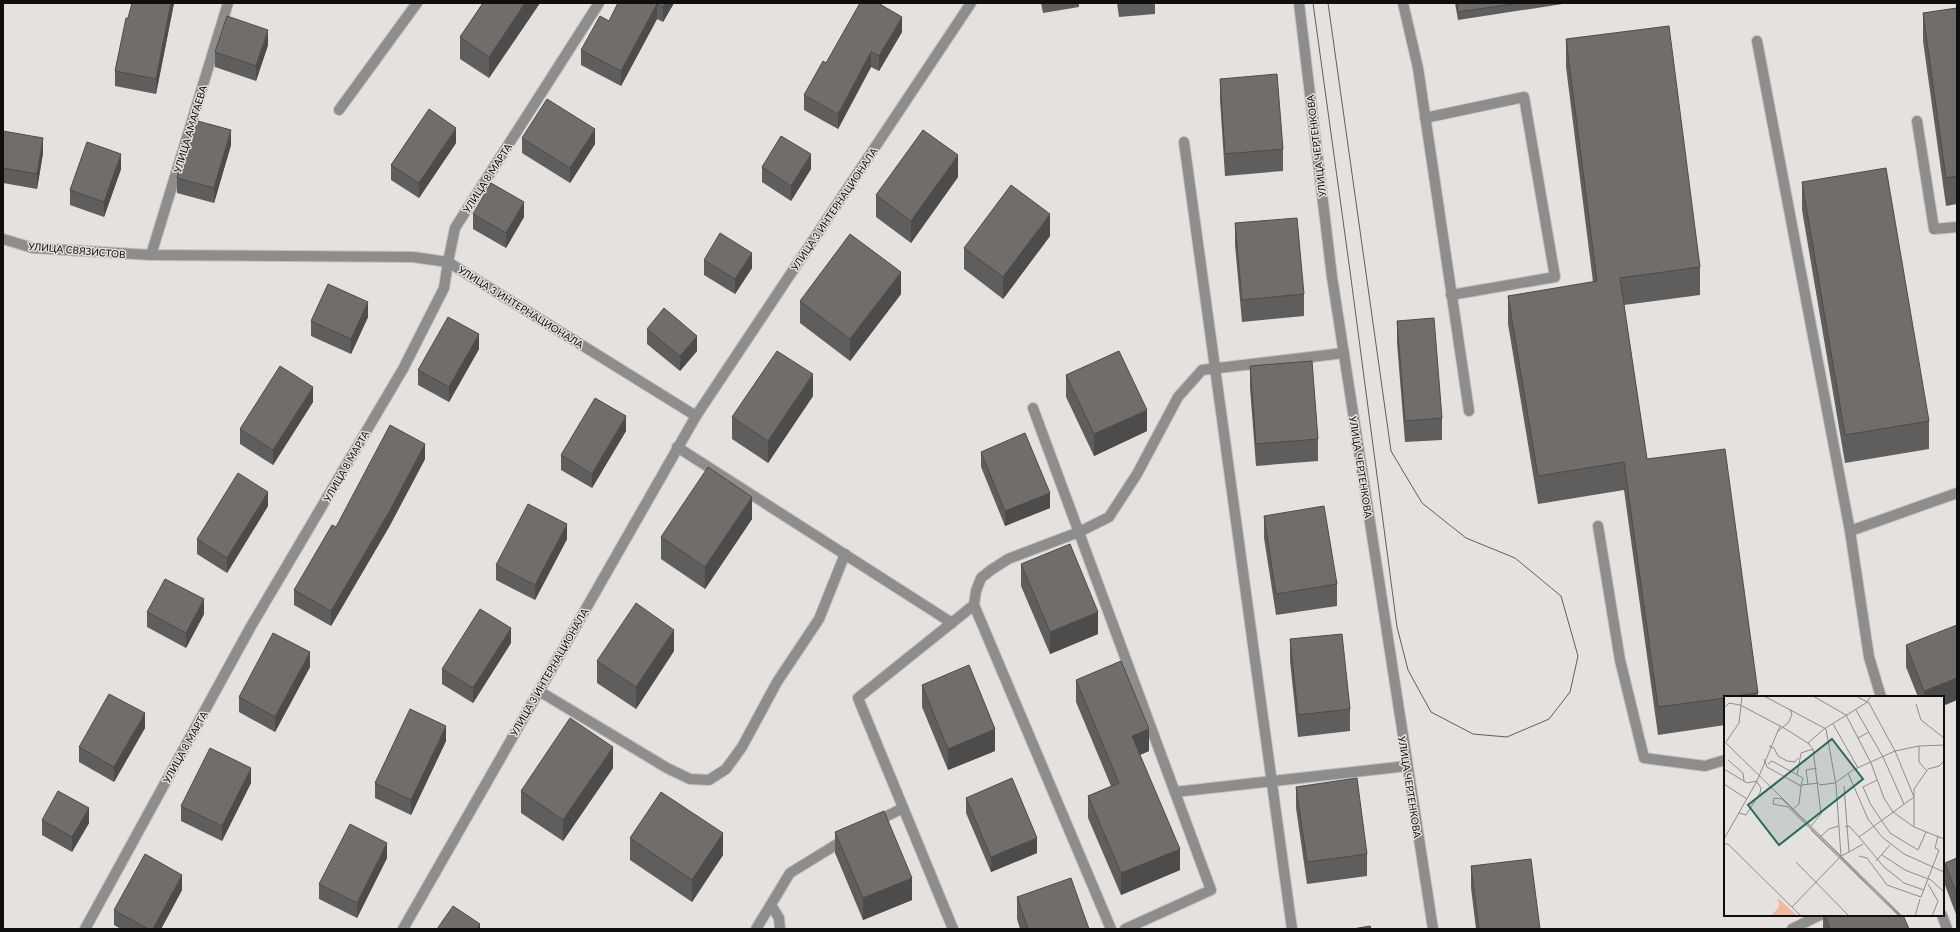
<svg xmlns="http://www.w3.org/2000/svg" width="1960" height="932" viewBox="0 0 1960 932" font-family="Lato,sans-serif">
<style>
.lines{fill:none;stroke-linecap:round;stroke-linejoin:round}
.minor-casing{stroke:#c2bfbe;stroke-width:12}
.minor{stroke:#8e8d8c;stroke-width:10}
.tram{stroke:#615f5e;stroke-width:1}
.wall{fill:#605e5c}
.shaded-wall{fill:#4e4c4b}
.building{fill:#706d6b;stroke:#4e4c4b}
.labels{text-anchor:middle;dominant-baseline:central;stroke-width:3;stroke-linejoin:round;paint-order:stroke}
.street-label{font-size:10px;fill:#100f0e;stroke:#e4e1df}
.inset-road{fill:none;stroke:#8f8d8b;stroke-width:1}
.view{fill:#296b5b;fill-opacity:0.15;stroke:#296b5b;stroke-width:2}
.inset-edge{fill:none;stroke:#100f0e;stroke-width:2}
</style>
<rect width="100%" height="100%" fill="#e4e1df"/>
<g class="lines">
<defs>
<g id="minor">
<path d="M 1299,3 L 1332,277 L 1433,929"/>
<path d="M 1403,3 L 1418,68 L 1469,411"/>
<path d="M 1757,41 L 1850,531"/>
<path d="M 339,110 L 417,3"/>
<path d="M 1425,118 L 1524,97 L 1555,277 L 1451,295"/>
<path d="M 1917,121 L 1934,229 L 1957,227"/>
<path d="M 1184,142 L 1292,929"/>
<path d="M 3,239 L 33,248 L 151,255 L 413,257 L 448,262 L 696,416"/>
<path d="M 151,255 L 228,3"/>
<path d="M 1033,408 L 1211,890 L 1125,929"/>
<path d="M 677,447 L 952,623"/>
<path d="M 1598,526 L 1620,660 L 1644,758 L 1705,766 L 1725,760"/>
<path d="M 974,605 L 976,591 L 981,578 L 991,570 L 1008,559 L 1079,532 L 1109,517 L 1137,474 L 1178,397 L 1202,370 L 1344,353"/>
<path d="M 539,691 L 667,768 L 690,779 L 709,780 L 726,769 L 742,747 L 777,682 L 819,619 L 845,554"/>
<path d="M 1881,697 L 1869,657 L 1850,531 L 1957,493"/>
<path d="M 1175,792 L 1407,766"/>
<path d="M 875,822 L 903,808"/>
<path d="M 1943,871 L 1957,864"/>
<path d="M 771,905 L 779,918 L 780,929"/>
<path d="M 1942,915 L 1947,929"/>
<path d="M 85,929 L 250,628 L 403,369 L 444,288 L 448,262 L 455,228 L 599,3"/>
<path d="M 403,929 L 696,416 L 971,3"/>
<path d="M 756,929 L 790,873 L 847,838"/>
<path d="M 953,929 L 858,698 L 974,605 L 1111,929"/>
<path d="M 1792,929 L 1820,915"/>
</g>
</defs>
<use href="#minor" class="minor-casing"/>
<use href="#minor" class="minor"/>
<path class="tram" d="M 1313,3 L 1350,271 L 1397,627 L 1408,670 L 1431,712 L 1473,734 L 1507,737 L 1549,719 L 1570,692 L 1578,656 L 1561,596 L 1515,558 L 1466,538 L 1422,503 L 1391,451 L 1328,3"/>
</g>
<g class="wall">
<path d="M 174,3 L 156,94 L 115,86 L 115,71 L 128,18 Z"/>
<path d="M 483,3 L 540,3 L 489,78 L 460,59 L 460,37 Z"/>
<path d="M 618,3 L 674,3 L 663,22 L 657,19 L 621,86 L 581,65 L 581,50 L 609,21 Z"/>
<path d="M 1041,3 L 1079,3 L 1079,7 L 1043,13 Z"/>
<path d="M 1117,3 L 1155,3 L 1155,14 L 1119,17 Z"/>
<path d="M 1455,3 L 1569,3 L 1458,20 Z"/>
<path d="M 1957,8 L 1957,204 L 1946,206 L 1923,41 L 1923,13 Z"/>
<path d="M 902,32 L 879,71 L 871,67 L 838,129 L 804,110 L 804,95 L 826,63 Z"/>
<path d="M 1566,39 L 1700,267 L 1700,295 L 1624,305 L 1647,459 L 1758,693 L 1758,697 L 1725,697 L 1725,725 L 1658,735 L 1624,490 L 1538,504 L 1508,324 L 1508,296 L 1593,282 L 1566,67 Z"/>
<path d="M 268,45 L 256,81 L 215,67 L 215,52 Z"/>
<path d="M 1220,79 L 1283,149 L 1283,171 L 1225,176 L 1220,100 Z"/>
<path d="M 3,131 L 43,153 L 37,189 L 3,183 Z"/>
<path d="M 522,138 L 595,144 L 570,183 L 522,153 Z"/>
<path d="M 456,143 L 419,198 L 391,180 L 391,165 Z"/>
<path d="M 231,145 L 214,203 L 177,193 L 177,178 Z"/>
<path d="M 762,167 L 811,169 L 791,201 L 762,182 Z"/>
<path d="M 121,169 L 104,217 L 70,205 L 70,190 Z"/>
<path d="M 958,177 L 911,243 L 876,217 L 876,195 Z"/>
<path d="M 1802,182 L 1929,421 L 1929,449 L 1845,463 L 1802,210 Z"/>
<path d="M 473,214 L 524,217 L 506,248 L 473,229 Z"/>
<path d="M 1235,223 L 1304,294 L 1304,316 L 1242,322 L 1235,245 Z"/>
<path d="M 1050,236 L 1003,299 L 964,269 L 964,248 Z"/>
<path d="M 704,260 L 752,268 L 735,294 L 704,275 Z"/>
<path d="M 901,294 L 850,361 L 800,323 L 800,301 Z"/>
<path d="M 368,317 L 351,354 L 311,336 L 311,321 Z"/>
<path d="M 1397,321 L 1442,418 L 1442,440 L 1405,442 L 1397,343 Z"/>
<path d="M 647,329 L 697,351 L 680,371 L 647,344 Z"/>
<path d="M 479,349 L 449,402 L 418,385 L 418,370 Z"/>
<path d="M 1250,366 L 1318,439 L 1318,461 L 1256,466 L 1250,388 Z"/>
<path d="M 1066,375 L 1147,431 L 1094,456 L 1066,397 Z"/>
<path d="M 813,396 L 768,463 L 732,439 L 732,417 Z"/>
<path d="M 313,402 L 273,465 L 240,444 L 240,429 Z"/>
<path d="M 626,431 L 592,488 L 561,470 L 561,455 Z"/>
<path d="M 981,452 L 1050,508 L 1005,526 L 981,467 Z"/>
<path d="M 425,459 L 389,527 L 331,626 L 294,605 L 294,590 L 336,527 Z"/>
<path d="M 268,506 L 227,573 L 197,554 L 197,539 Z"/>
<path d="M 1264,516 L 1337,584 L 1337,606 L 1276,615 L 1264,538 Z"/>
<path d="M 752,519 L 705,589 L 661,559 L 661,537 Z"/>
<path d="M 567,539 L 535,600 L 496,580 L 496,565 Z"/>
<path d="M 1021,564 L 1098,634 L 1050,654 L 1021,586 Z"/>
<path d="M 147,612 L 204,614 L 186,648 L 147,627 Z"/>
<path d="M 1290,639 L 1350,709 L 1350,731 L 1298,737 L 1290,661 Z"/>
<path d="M 511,643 L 473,703 L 442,684 L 442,669 Z"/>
<path d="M 1906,645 L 1943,697 L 1918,697 L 1906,667 Z"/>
<path d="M 674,651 L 636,709 L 597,683 L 597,661 Z"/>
<path d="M 310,667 L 275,732 L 239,712 L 239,697 Z"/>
<path d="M 1076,680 L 1149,751 L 1140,755 L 1180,870 L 1121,895 L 1088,818 L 1088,796 L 1111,786 L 1076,702 Z"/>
<path d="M 922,685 L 995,751 L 948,770 L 922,707 Z"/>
<path d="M 145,728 L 114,782 L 79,762 L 79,747 Z"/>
<path d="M 446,741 L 411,815 L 375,798 L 375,783 Z"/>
<path d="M 613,768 L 563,841 L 521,813 L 521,791 Z"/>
<path d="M 251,783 L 222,841 L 181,821 L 181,806 Z"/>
<path d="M 1296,787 L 1367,854 L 1367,876 L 1307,884 L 1296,808 Z"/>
<path d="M 966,798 L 1037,853 L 991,872 L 966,813 Z"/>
<path d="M 42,820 L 89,823 L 72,852 L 42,835 Z"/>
<path d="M 835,832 L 912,900 L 863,920 L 835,853 Z"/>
<path d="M 630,838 L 723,855 L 692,902 L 630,860 Z"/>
<path d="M 387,858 L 357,918 L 319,899 L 319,884 Z"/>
<path d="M 1957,858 L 1957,917 L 1945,885 L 1945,863 Z"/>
<path d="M 1471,866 L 1540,929 L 1476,929 L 1471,888 Z"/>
<path d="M 182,890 L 161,929 L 121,929 L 114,925 L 114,910 Z"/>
<path d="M 1017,897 L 1089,929 L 1020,929 L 1017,919 Z"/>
<path d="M 1823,915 L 1903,915 L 1909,929 L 1823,929 Z"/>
</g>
<g class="shaded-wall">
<path d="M 171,3 L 174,3 L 156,94 L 156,79 Z"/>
<path d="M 525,3 L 540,3 L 489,78 L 489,57 Z"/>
<path d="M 665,3 L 674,3 L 663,22 L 663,7 Z"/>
<path d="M 657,4 L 657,19 L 621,86 L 621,71 Z"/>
<path d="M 902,17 L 902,32 L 879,71 L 879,56 Z"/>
<path d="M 268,30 L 268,45 L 256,81 L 256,66 Z"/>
<path d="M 871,52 L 871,67 L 838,129 L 838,114 Z"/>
<path d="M 456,128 L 456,143 L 419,198 L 419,183 Z"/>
<path d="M 595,129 L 595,144 L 570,183 L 570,168 Z"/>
<path d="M 231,130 L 231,145 L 214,203 L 214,188 Z"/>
<path d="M 43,138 L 43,153 L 37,189 L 37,174 Z"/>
<path d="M 121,154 L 121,169 L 104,217 L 104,202 Z"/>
<path d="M 811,154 L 811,169 L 791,201 L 791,186 Z"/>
<path d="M 958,155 L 958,177 L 911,243 L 911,221 Z"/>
<path d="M 524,202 L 524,217 L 506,248 L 506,233 Z"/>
<path d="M 1050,214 L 1050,236 L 1003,299 L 1003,277 Z"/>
<path d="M 752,253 L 752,268 L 735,294 L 735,279 Z"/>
<path d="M 901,272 L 901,294 L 850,361 L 850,339 Z"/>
<path d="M 368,302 L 368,317 L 351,354 L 351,339 Z"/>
<path d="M 479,334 L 479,349 L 449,402 L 449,387 Z"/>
<path d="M 697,336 L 697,351 L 680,371 L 680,356 Z"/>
<path d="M 813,374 L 813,396 L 768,463 L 768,441 Z"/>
<path d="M 313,387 L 313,402 L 273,465 L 273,450 Z"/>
<path d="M 1147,410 L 1147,431 L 1094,456 L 1094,434 Z"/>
<path d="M 626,416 L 626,431 L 592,488 L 592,474 Z"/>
<path d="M 425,444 L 425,459 L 389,527 L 331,626 L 331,611 Z"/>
<path d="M 268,492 L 268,506 L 227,573 L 227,558 Z"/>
<path d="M 1050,493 L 1050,508 L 1005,526 L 1005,511 Z"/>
<path d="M 752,497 L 752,519 L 705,589 L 705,567 Z"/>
<path d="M 567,524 L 567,539 L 535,600 L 535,585 Z"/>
<path d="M 204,599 L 204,614 L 186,648 L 186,633 Z"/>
<path d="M 1098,612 L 1098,634 L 1050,654 L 1050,632 Z"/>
<path d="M 511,628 L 511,643 L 473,703 L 473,688 Z"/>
<path d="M 674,630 L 674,651 L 636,709 L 636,687 Z"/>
<path d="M 310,652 L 310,667 L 275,732 L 275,717 Z"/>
<path d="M 1957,678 L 1957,700 L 1943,706 L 1943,697 L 1924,697 L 1924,691 Z"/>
<path d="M 145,713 L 145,728 L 114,782 L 114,767 Z"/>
<path d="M 446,726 L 446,741 L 411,815 L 411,800 Z"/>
<path d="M 995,729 L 995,751 L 948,770 L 948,749 Z"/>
<path d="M 1149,729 L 1149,751 L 1132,758 L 1132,736 Z"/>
<path d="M 613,747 L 613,768 L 563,841 L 563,820 Z"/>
<path d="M 251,768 L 251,783 L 222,841 L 222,826 Z"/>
<path d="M 89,808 L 89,823 L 72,852 L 72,837 Z"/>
<path d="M 723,833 L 723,855 L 692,902 L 692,880 Z"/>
<path d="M 1037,838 L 1037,853 L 991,872 L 991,857 Z"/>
<path d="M 387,843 L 387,858 L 357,918 L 357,903 Z"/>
<path d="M 1180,849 L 1180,870 L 1121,895 L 1121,873 Z"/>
<path d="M 182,875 L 182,890 L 161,929 L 153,929 Z"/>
<path d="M 912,878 L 912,900 L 863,920 L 863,898 Z"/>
<path d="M 480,924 L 480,929 L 477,929 Z"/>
</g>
<g class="building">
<path d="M 132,3 L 171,3 L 156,79 L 115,71 L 126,18 L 128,18 Z"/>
<path d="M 483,3 L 525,3 L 489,57 L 460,37 Z"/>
<path d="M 618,3 L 665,3 L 663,7 L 657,4 L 621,71 L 581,50 L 600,16 L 609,21 Z"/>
<path d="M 860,3 L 878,3 L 902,17 L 879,56 L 871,52 L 838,114 L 804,95 L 823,61 L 826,63 Z"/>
<path d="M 1457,3 L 1520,3 L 1458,12 Z"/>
<path d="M 1957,8 L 1957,176 L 1946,178 L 1923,13 Z"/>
<path d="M 227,16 L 268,30 L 256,66 L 215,52 Z"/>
<path d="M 1669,26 L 1700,267 L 1620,278 L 1647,459 L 1725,449 L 1758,693 L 1725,697 L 1725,698 L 1658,707 L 1624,462 L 1538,476 L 1508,296 L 1597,281 L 1566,39 Z"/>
<path d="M 1277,74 L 1283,149 L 1225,154 L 1220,79 Z"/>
<path d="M 547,99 L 595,129 L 570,168 L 522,138 Z"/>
<path d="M 429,109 L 456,128 L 419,183 L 391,165 Z"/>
<path d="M 194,120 L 231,130 L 214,188 L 177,178 Z"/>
<path d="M 923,130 L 958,155 L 911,221 L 876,195 Z"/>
<path d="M 3,131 L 43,138 L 37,174 L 3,168 Z"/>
<path d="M 781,136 L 811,154 L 791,186 L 762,167 Z"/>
<path d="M 87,142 L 121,154 L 104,202 L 70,190 Z"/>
<path d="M 1886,168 L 1929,421 L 1845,435 L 1802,182 Z"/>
<path d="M 491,183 L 524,202 L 506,233 L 473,214 Z"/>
<path d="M 1011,185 L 1050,214 L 1003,277 L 964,248 Z"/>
<path d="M 1297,218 L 1304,294 L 1242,300 L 1235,223 Z"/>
<path d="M 720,233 L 752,253 L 735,279 L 704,260 Z"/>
<path d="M 850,234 L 901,272 L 850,339 L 800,301 Z"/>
<path d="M 328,284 L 368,302 L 351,339 L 311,321 Z"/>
<path d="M 664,308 L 697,336 L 680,356 L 647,329 Z"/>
<path d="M 448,317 L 479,334 L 449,387 L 418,370 Z"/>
<path d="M 1434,318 L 1442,418 L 1405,421 L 1397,321 Z"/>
<path d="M 777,351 L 813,374 L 768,441 L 732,417 Z"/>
<path d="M 1119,351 L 1147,410 L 1094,434 L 1066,375 Z"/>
<path d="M 1312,361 L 1318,439 L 1256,444 L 1250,366 Z"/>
<path d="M 280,366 L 313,387 L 273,450 L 240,429 Z"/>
<path d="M 595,398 L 626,416 L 592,474 L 561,455 Z"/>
<path d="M 390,425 L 425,444 L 389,512 L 331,611 L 294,590 L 332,525 L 336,527 Z"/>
<path d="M 1025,433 L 1050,493 L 1005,511 L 981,452 Z"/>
<path d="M 708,467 L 752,497 L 705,567 L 661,537 Z"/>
<path d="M 238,473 L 268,492 L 227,558 L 197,539 Z"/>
<path d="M 528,504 L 567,524 L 535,585 L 496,565 Z"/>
<path d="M 1324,506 L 1337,584 L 1276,594 L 1264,516 Z"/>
<path d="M 1070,544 L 1098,612 L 1050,632 L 1021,564 Z"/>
<path d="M 165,579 L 204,599 L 186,633 L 147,612 Z"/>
<path d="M 636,603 L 674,630 L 636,687 L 597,661 Z"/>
<path d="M 480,609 L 511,628 L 473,688 L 442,669 Z"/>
<path d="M 1957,625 L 1957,678 L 1924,691 L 1906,645 Z"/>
<path d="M 273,633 L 310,652 L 275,717 L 239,697 Z"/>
<path d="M 1342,634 L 1350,709 L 1298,715 L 1290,639 Z"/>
<path d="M 1121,661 L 1149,729 L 1132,736 L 1180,849 L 1121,873 L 1088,796 L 1119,783 L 1076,680 Z"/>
<path d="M 969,665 L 995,729 L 948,749 L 922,685 Z"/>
<path d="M 109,694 L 145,713 L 114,767 L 79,747 Z"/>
<path d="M 410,709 L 446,726 L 411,800 L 375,783 Z"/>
<path d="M 570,718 L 613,747 L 563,820 L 521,791 Z"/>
<path d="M 210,748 L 251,768 L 222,826 L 181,806 Z"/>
<path d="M 1012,778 L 1037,838 L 991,857 L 966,798 Z"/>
<path d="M 1357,778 L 1367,854 L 1307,862 L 1296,787 Z"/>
<path d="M 58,791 L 89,808 L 72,837 L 42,820 Z"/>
<path d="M 661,792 L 723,833 L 692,880 L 630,838 Z"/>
<path d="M 884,811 L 912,878 L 863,898 L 835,832 Z"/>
<path d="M 350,824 L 387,843 L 357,903 L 319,884 Z"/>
<path d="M 145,854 L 182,875 L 153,929 L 148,929 L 114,910 Z"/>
<path d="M 1957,858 L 1957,895 L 1945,863 Z"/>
<path d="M 1531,859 L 1540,929 L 1479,929 L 1471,866 Z"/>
<path d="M 1071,878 L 1089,929 L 1028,929 L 1017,897 Z"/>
<path d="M 453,906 L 480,924 L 477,929 L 437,929 Z"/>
<path d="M 1825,915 L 1903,915 L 1909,929 L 1830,929 Z"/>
<path d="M 1370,926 L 1371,929 L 1353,929 Z"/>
</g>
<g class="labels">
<g class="street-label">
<text transform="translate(190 129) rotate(-73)">УЛИЦА АМАГАЕВА</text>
<text transform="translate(1316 146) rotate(-97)">УЛИЦА ЧЕРТЕНКОВА</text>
<text transform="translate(487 178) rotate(-57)">УЛИЦА 8 МАРТА</text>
<text transform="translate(834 209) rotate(-56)">УЛИЦА 3 ИНТЕРНАЦИОНАЛА</text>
<text transform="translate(77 250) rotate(5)">УЛИЦА СВЯЗИСТОВ</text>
<text transform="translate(521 307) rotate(32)">УЛИЦА 3 ИНТЕРНАЦИОНАЛА</text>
<text transform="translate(346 466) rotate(-60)">УЛИЦА 8 МАРТА</text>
<text transform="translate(1361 467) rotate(81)">УЛИЦА ЧЕРТЕНКОВА</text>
<text transform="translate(549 672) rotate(-60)">УЛИЦА 3 ИНТЕРНАЦИОНАЛА</text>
<text transform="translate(185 747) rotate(-61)">УЛИЦА 8 МАРТА</text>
<text transform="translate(1410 787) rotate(81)">УЛИЦА ЧЕРТЕНКОВА</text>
</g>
</g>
<g transform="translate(1724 696)">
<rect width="220" height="220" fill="#e4e1df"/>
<path d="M 54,202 L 73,220 L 47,220 L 55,211 Z" fill="#efbb9a"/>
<path class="inset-road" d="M 40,0 L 102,33M 89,0 L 122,19 L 147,67 L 160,102 L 169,116 L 190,131 L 220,143M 132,0 L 145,7 L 171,55 L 190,101M 192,8 L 197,24 L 220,42M 0,12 L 5,7 L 16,9 L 60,32 L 84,47 L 89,53 L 97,118 L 87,130M 132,14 L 159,61 L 180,108M 109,28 L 134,72M 102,33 L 112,89 L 117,160M 53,36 L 64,27 L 68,19 L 66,13M 134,42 L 145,36M 0,45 L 178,220M 2,46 L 15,27 L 18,0M 84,47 L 100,33 L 142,7 L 147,0M 45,50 L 50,52 L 54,60 L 63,65 L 71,66 L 74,62M 195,50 L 195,66 L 202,74M 40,63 L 43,71 L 77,90 L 79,82 L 48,65 L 44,68M 4,64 L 19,77 L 20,85M 0,73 L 23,87 L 33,85M 124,77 L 144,123 L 158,141 L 180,158 L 220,176M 73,79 L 77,57 L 89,53M 153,84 L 139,91 L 147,109 L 166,137 L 194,154 L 202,136M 0,88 L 23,103M 84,88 L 82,74 L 93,72M 77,89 L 95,87M 95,89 L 111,87 L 129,74 L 171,55 L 195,50 L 220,49M 69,113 L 75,108 L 77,90M 15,117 L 22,119 L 36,97 L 37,92 L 33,86M 121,131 L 125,130 L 135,141 L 160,171 L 180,187 L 200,194M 190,131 L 190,93 L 204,73 L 215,70 L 220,65M 87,134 L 175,220M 97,140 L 105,133 L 115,130M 135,141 L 190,101M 0,143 L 33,85 L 56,30M 0,147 L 5,149 L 77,220M 125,156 L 139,148M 158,159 L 181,174 L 207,184 L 220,196M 135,160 L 143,162 L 163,189 L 197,201 L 215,154 L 211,152 L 214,140M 152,165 L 166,149M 72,166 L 125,220M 204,188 L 214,205 L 208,220M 68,211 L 117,160 L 125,156 L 120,90M 176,220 L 64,111 L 49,108 L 50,102 L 58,103 L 177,220M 191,220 L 196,203"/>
<path class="view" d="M 108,43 L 139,83 L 55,149 L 24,109 Z"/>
<rect width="220" height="220" class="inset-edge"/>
</g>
<rect width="1960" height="932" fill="none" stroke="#100f0e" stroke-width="8"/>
</svg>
